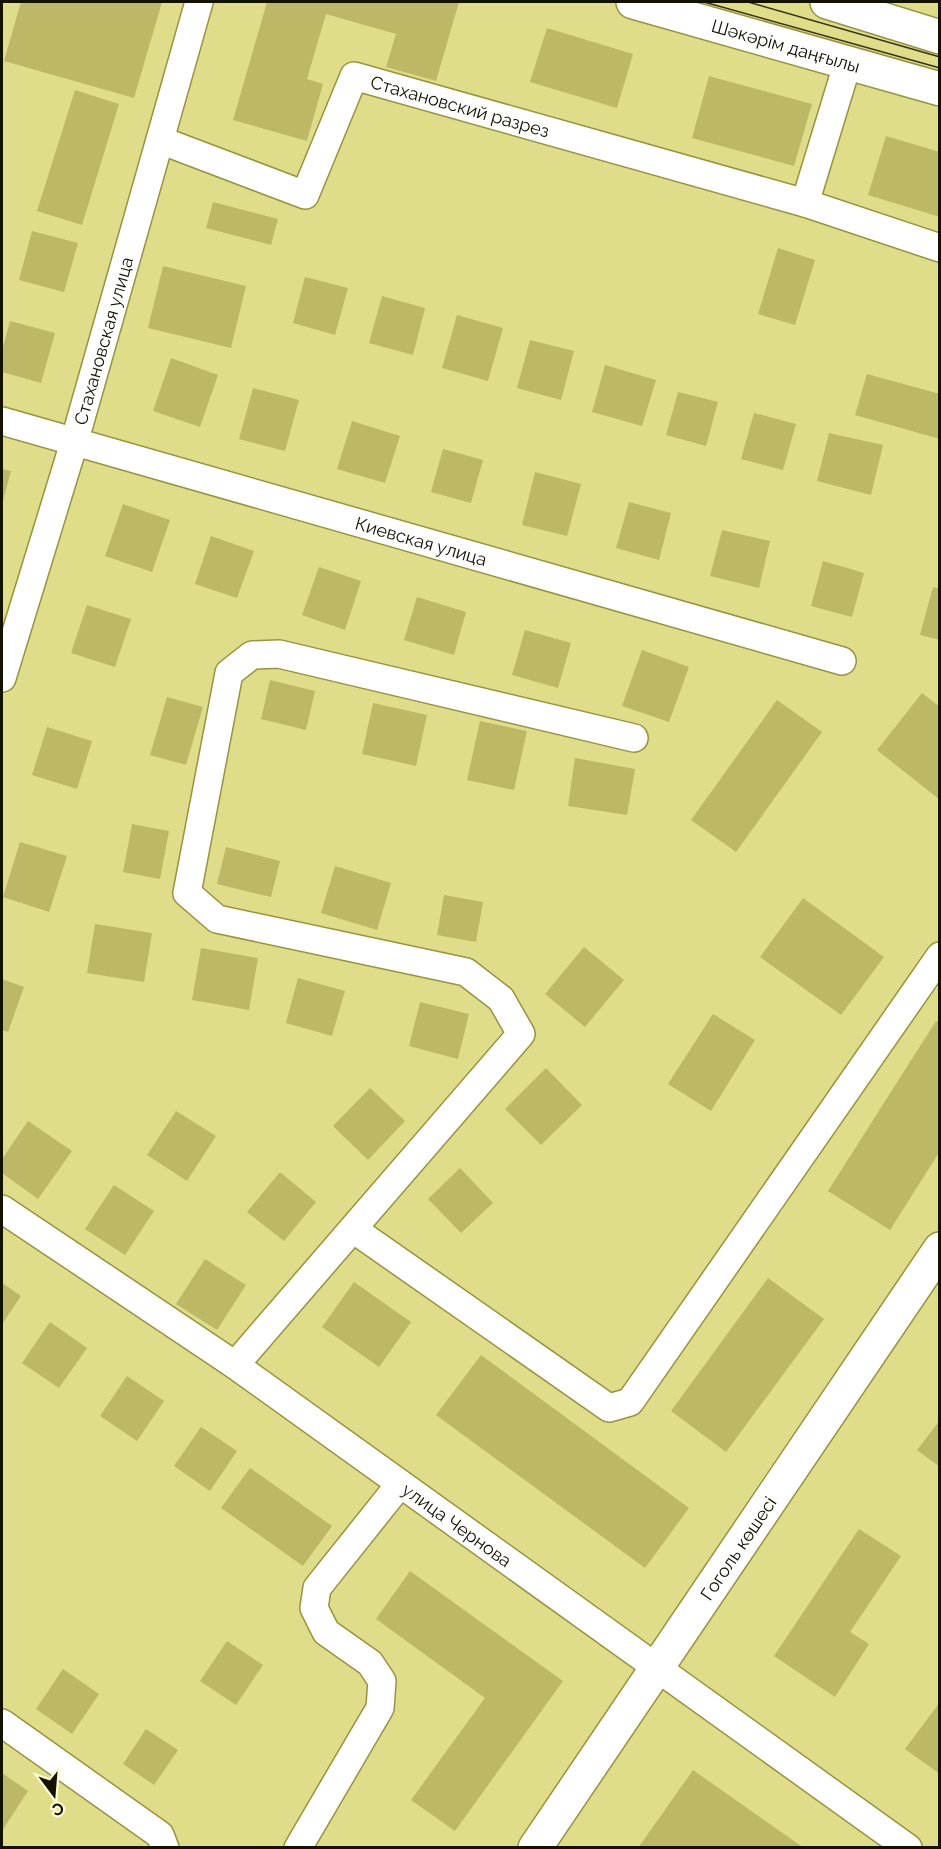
<svg xmlns="http://www.w3.org/2000/svg" width="941" height="1849" viewBox="0 0 941 1849" font-family="Raleway,sans-serif">
<style>
.building{fill:#bcb866}
.lines{fill:none;stroke-linecap:round;stroke-linejoin:round}
.street-casing{stroke:#979341;stroke-width:30}
.secondary-casing{stroke:#979341;stroke-width:36}
.street{stroke:#fff;stroke-width:27}
.secondary{stroke:#fff;stroke-width:33}
.tram{stroke:#343216;stroke-width:1.5}
.labels{text-anchor:middle;dominant-baseline:central;stroke-width:6;stroke-linejoin:round;paint-order:stroke}
.street-label{font-size:18px;fill:#131100;stroke:#fdfcd4}
</style>
<rect width="100%" height="100%" fill="#e0dd8a"/>
<g class="building">
<path d="M 21,2 L 162,2 L 134,98 L 4,61 Z"/>
<path d="M 267,2 L 459,2 L 436,81 L 386,67 L 396,34 L 326,14 L 307,79 L 323,84 L 307,141 L 233,120 Z"/>
<path d="M 547,28 L 633,54 L 617,108 L 530,82 Z"/>
<path d="M 709,76 L 812,104 L 794,166 L 692,138 Z"/>
<path d="M 75,90 L 119,104 L 82,225 L 37,211 Z"/>
<path d="M 886,136 L 940,152 L 940,217 L 868,195 Z"/>
<path d="M 213,202 L 278,219 L 271,245 L 206,228 Z"/>
<path d="M 32,231 L 78,243 L 64,292 L 19,280 Z"/>
<path d="M 778,248 L 815,260 L 795,325 L 758,314 Z"/>
<path d="M 163,266 L 246,286 L 231,348 L 148,328 Z"/>
<path d="M 305,277 L 348,288 L 335,335 L 293,323 Z"/>
<path d="M 382,296 L 425,308 L 413,355 L 369,343 Z"/>
<path d="M 457,315 L 503,328 L 488,381 L 442,368 Z"/>
<path d="M 10,321 L 55,333 L 41,383 L 2,372 L 2,351 Z"/>
<path d="M 530,340 L 574,351 L 561,400 L 517,388 Z"/>
<path d="M 171,358 L 218,375 L 200,427 L 153,411 Z"/>
<path d="M 605,365 L 656,380 L 642,426 L 592,412 Z"/>
<path d="M 867,374 L 940,394 L 940,439 L 855,415 Z"/>
<path d="M 253,388 L 299,400 L 285,451 L 239,439 Z"/>
<path d="M 678,392 L 718,402 L 706,446 L 666,435 Z"/>
<path d="M 754,413 L 796,424 L 783,470 L 741,459 Z"/>
<path d="M 352,421 L 400,436 L 385,483 L 337,469 Z"/>
<path d="M 829,433 L 883,445 L 871,495 L 817,481 Z"/>
<path d="M 443,449 L 483,460 L 471,503 L 431,492 Z"/>
<path d="M 2,469 L 11,471 L 2,504 Z"/>
<path d="M 535,472 L 581,484 L 567,536 L 522,525 Z"/>
<path d="M 629,502 L 671,513 L 659,560 L 616,548 Z"/>
<path d="M 123,504 L 170,520 L 152,572 L 105,556 Z"/>
<path d="M 722,530 L 770,541 L 759,588 L 710,576 Z"/>
<path d="M 211,536 L 254,551 L 237,598 L 195,584 Z"/>
<path d="M 823,561 L 864,573 L 852,617 L 811,606 Z"/>
<path d="M 319,567 L 361,581 L 345,630 L 302,615 Z"/>
<path d="M 933,587 L 940,589 L 940,640 L 920,635 Z"/>
<path d="M 417,597 L 466,612 L 454,655 L 404,640 Z"/>
<path d="M 87,605 L 131,619 L 115,667 L 71,653 Z"/>
<path d="M 525,630 L 571,643 L 558,688 L 512,675 Z"/>
<path d="M 642,650 L 689,667 L 669,722 L 622,706 Z"/>
<path d="M 270,680 L 315,691 L 306,730 L 261,719 Z"/>
<path d="M 922,693 L 940,707 L 940,800 L 877,750 Z"/>
<path d="M 167,697 L 203,707 L 186,765 L 150,755 Z"/>
<path d="M 777,700 L 822,732 L 736,852 L 691,820 Z"/>
<path d="M 373,703 L 427,715 L 416,766 L 362,754 Z"/>
<path d="M 480,721 L 527,731 L 514,790 L 467,780 Z"/>
<path d="M 47,727 L 92,741 L 77,789 L 32,775 Z"/>
<path d="M 575,758 L 635,769 L 627,815 L 568,806 Z"/>
<path d="M 132,824 L 169,831 L 160,879 L 123,872 Z"/>
<path d="M 20,842 L 67,856 L 49,912 L 3,897 Z"/>
<path d="M 226,847 L 280,861 L 271,897 L 217,884 Z"/>
<path d="M 335,866 L 391,883 L 377,930 L 321,913 Z"/>
<path d="M 444,895 L 483,902 L 476,942 L 437,935 Z"/>
<path d="M 803,898 L 884,957 L 841,1015 L 760,957 Z"/>
<path d="M 95,924 L 152,933 L 144,982 L 87,973 Z"/>
<path d="M 584,947 L 624,980 L 585,1027 L 545,994 Z"/>
<path d="M 201,948 L 258,958 L 249,1010 L 192,1000 Z"/>
<path d="M 298,978 L 345,991 L 332,1036 L 286,1023 Z"/>
<path d="M 2,979 L 24,987 L 8,1032 L 2,1030 Z"/>
<path d="M 420,1002 L 469,1014 L 458,1059 L 409,1046 Z"/>
<path d="M 713,1014 L 755,1040 L 711,1111 L 668,1084 Z"/>
<path d="M 936,1021 L 940,1023 L 940,1151 L 890,1230 L 828,1191 Z"/>
<path d="M 546,1068 L 582,1105 L 541,1145 L 505,1109 Z"/>
<path d="M 370,1088 L 405,1121 L 368,1160 L 333,1126 Z"/>
<path d="M 176,1111 L 216,1136 L 187,1181 L 147,1155 Z"/>
<path d="M 28,1121 L 72,1151 L 38,1199 L 2,1173 L 2,1159 Z"/>
<path d="M 460,1168 L 493,1203 L 461,1233 L 428,1199 Z"/>
<path d="M 280,1172 L 316,1202 L 284,1241 L 247,1212 Z"/>
<path d="M 114,1185 L 154,1211 L 125,1255 L 85,1229 Z"/>
<path d="M 205,1259 L 246,1285 L 217,1330 L 176,1304 Z"/>
<path d="M 768,1278 L 824,1319 L 726,1452 L 671,1411 Z"/>
<path d="M 354,1282 L 411,1322 L 379,1367 L 322,1327 Z"/>
<path d="M 2,1283 L 21,1296 L 2,1324 Z"/>
<path d="M 50,1322 L 87,1348 L 59,1388 L 22,1363 Z"/>
<path d="M 481,1355 L 689,1508 L 645,1568 L 436,1415 Z"/>
<path d="M 127,1376 L 164,1401 L 137,1441 L 100,1416 Z"/>
<path d="M 940,1420 L 940,1467 L 917,1450 Z"/>
<path d="M 201,1427 L 237,1451 L 210,1491 L 174,1466 Z"/>
<path d="M 250,1468 L 332,1526 L 303,1566 L 221,1508 Z"/>
<path d="M 859,1529 L 901,1556 L 850,1632 L 869,1644 L 835,1697 L 774,1656 Z"/>
<path d="M 410,1571 L 563,1681 L 455,1831 L 411,1800 L 485,1698 L 376,1619 Z"/>
<path d="M 227,1641 L 263,1665 L 236,1705 L 200,1681 Z"/>
<path d="M 63,1669 L 99,1694 L 72,1734 L 36,1709 Z"/>
<path d="M 940,1702 L 940,1774 L 905,1749 Z"/>
<path d="M 146,1729 L 178,1750 L 154,1785 L 123,1764 Z"/>
<path d="M 693,1770 L 804,1848 L 638,1848 Z"/>
<path d="M 2,1773 L 28,1791 L 2,1831 Z"/>
</g>
<g class="lines">
<defs>
<g id="street">
<path id="s1" d="M 160,140 L 305,195 L 354,76 L 805,203 L 940,248"/>
<path d="M 805,203 L 848,62"/>
<path id="s2" d="M 2,421 L 842,661"/>
<path id="s3" d="M 2,678 L 74,443 L 199,2"/>
<path id="s4" d="M 2,1209 L 235,1365 L 908,1848"/>
<path d="M 353,1229 L 609,1408 L 630,1402 L 940,956"/>
<path d="M 235,1365 L 521,1034 L 501,999 L 466,972 L 217,919 L 187,893 L 229,673 L 252,655 L 279,654 L 634,738"/>
<path d="M 2,1723 L 160,1835 L 165,1848"/>
<path d="M 298,1848 L 380,1708 L 382,1681 L 370,1663 L 326,1632 L 314,1608 L 317,1588 L 400,1484"/>
</g>
<g id="secondary">
<path id="s5" d="M 633,2 L 940,89"/>
<path d="M 827,2 L 940,37"/>
<path id="s6" d="M 535,1848 L 940,1249"/>
</g>
</defs>
<use href="#street" class="street-casing"/>
<use href="#secondary" class="secondary-casing"/>
<use href="#street" class="street"/>
<use href="#secondary" class="secondary"/>
<g class="tram">
<path d="M 704,2 L 940,68"/>
<path d="M 748,2 L 940,57"/>
</g>
</g>
<g class="labels">
<g class="street-label">
<text stroke="none"><textPath href="#s5" startOffset="159">Шәкәрім даңғылы</textPath></text>
<text stroke="none"><textPath href="#s1" startOffset="394">Стахановский разрез</textPath></text>
<text stroke="none"><textPath href="#s3" startOffset="352">Стахановская улица</textPath></text>
<text stroke="none"><textPath href="#s2" startOffset="436">Киевская улица</textPath></text>
<text stroke="none"><textPath href="#s4" startOffset="554">улица Чернова</textPath></text>
<text stroke="none"><textPath href="#s6" startOffset="362">Гоголь көшесі</textPath></text>
</g>
</g>
<rect width="941" height="1849" fill="none" stroke="#131100" stroke-width="6"/>
<g transform="translate(54 1795) rotate(164)" stroke="#fdfcd4" stroke-width="4.5" paint-order="stroke">
<path d="M0-4.5L10 22L0 15L-10 22Z" fill="#131100"/>
<text y="-9" font-size="16" font-weight="bold" text-anchor="middle" fill="#131100">С</text>
</g>
</svg>
